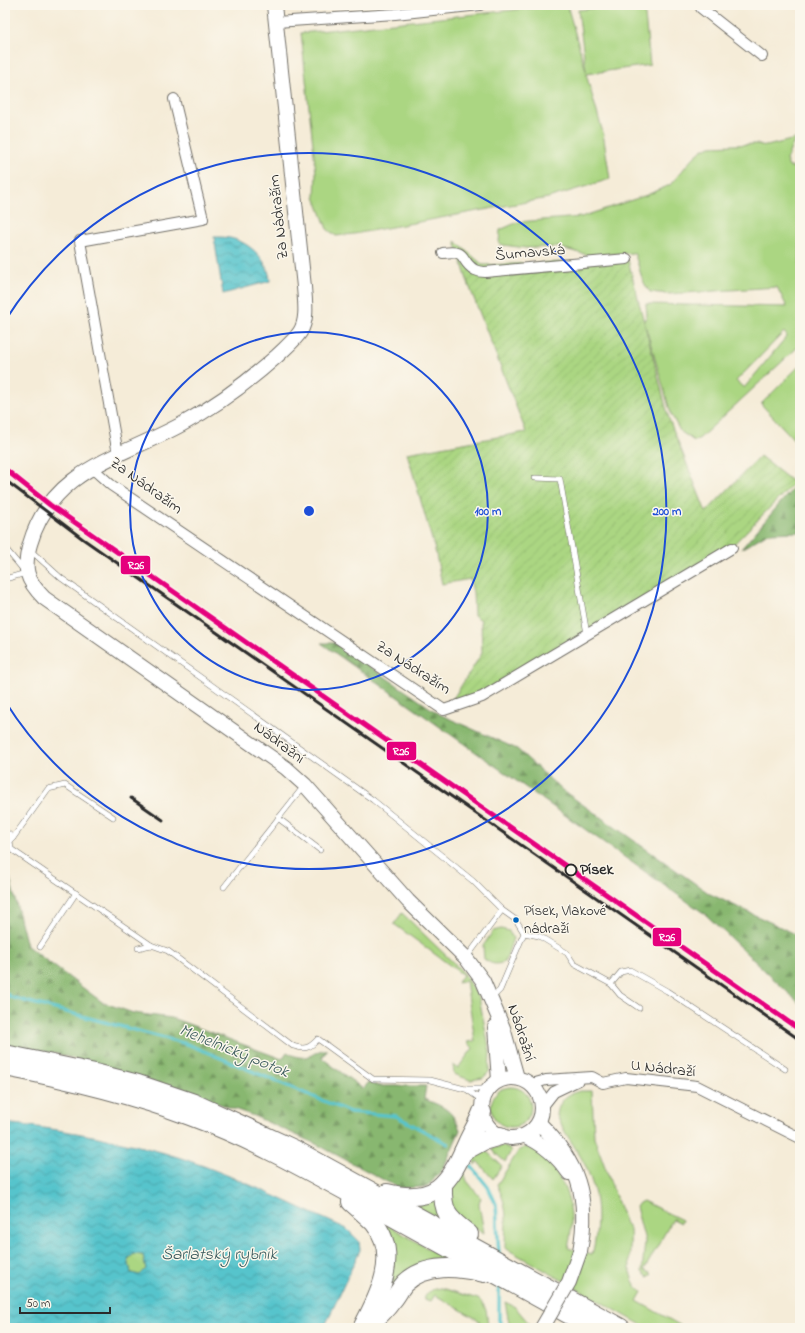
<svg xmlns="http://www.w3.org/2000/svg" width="805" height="1333" viewBox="0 0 805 1333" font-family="'Indie Flower',sans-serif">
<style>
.grass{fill:#abd682;stroke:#6b8056;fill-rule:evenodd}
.forest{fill:url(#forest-firs);stroke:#5a714e}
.garden{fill:url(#garden-furrows);stroke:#6b8056}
.water{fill:url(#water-waves);stroke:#41787c;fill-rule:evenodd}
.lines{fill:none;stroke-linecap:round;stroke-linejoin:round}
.stream{stroke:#57c4cc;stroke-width:3.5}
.lane-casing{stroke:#726f68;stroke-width:6}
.street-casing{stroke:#726f68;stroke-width:12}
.secondary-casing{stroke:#726f68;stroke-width:16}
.highway-casing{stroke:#726f68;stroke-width:20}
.lane{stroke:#fff;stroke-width:5}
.street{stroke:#fff;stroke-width:10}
.secondary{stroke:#fff;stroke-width:14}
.highway{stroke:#fff;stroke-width:18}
.rail{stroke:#2b2b2b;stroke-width:3}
.secondary-bridge-casing{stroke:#726f68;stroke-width:16;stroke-linecap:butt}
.secondary-bridge{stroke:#fff;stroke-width:14}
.rail-1-casing{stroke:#fbf7ec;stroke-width:8}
.rail-1{stroke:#e5007d;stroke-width:5}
.ring{fill:none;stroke:#1d4ed8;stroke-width:2}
.stop-dot{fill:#fbf7ec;stroke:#2b2b2b;stroke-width:2}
.bus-dot{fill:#0065bd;stroke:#fbf7ec;stroke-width:1.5}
.labels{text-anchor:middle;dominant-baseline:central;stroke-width:3;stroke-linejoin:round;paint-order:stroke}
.bus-label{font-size:15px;fill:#2b2b2b;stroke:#fbf7ec;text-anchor:start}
.street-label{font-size:16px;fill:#2b2b2b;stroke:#fbf7ec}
.stop-label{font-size:16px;font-weight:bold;fill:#2b2b2b;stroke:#fbf7ec;text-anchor:start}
.water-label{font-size:17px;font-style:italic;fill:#38595b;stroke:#fbf7ec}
.centre{fill:#1d4ed8;stroke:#fbf7ec;stroke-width:2}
.ring-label{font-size:12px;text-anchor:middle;font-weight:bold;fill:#1d4ed8;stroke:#fbf7ec;stroke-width:3;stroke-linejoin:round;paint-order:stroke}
.line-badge{stroke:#fbf7ec;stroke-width:1.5}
.badge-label{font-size:11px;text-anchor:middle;font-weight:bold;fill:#fff}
</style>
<defs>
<pattern id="forest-firs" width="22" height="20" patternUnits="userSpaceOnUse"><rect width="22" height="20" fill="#88b770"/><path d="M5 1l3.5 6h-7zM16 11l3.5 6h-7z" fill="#6f955c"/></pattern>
<pattern id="garden-furrows" width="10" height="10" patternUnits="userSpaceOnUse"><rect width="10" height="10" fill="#abd682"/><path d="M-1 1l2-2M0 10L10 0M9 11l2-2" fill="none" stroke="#93b870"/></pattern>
<pattern id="water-waves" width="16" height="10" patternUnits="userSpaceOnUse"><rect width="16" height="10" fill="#57c4cc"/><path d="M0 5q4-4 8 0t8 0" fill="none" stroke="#489fa6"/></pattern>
</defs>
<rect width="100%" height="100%" fill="#fbf7ec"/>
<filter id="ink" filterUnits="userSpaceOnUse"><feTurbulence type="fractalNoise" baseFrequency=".025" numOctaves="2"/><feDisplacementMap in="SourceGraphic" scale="8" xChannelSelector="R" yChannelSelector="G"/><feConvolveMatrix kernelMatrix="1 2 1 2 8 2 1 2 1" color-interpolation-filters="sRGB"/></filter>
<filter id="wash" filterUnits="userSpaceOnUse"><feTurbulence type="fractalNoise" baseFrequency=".012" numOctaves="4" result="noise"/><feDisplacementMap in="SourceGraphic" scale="16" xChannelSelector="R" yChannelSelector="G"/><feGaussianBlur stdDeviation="0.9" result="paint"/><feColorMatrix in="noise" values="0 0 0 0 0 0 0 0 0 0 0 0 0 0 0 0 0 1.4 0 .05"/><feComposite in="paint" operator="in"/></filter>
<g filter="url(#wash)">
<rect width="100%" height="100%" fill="#f5ecd8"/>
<g class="grass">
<path d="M 560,5 L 567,5 L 586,71 L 578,10 L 623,5 L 644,5 L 650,65 L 586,74 L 603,133 L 610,179 L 548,198 L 354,234 L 336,236 L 327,229 L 315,197 L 316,173 L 301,33 Z"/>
<path d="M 795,139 L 786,160 L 789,167 L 800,167 L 800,345 L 700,438 L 694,441 L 680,431 L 671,414 L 644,321 L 647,315 L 646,304 L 787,307 L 777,287 L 669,294 L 650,292 C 640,280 640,267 634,253 L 588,255 L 557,247 L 526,248 L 503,245 L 499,243 L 500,230 L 518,222 L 581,217 L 647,195 L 670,185 L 693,158 L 702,150 L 710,146 L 756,144 L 767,146 ZM 784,332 L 787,336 L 744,388 L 736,381 Z"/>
<path d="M 800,365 L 800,446 L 761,404 Z"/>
<path d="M 402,913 L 461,970 L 479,998 L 490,1052 L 489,1072 L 483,1078 L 470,1080 L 454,1074 L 453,1065 L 458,1068 L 473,1048 L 467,1042 L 475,1041 L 466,981 L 457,983 L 463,975 L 394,924 Z"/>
<path d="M 501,929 L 509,931 L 513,938 L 505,962 C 496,965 492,965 484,959 L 483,946 L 493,931 Z"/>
<circle cx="511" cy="1107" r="20"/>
<path d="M 581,1091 L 592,1091 L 594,1137 L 626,1224 L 630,1230 C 632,1251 623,1278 642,1292 L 637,1301 L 685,1328 L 647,1328 L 505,1248 C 505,1221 510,1211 497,1185 L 519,1150 L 526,1147 C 530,1149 536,1150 540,1153 C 545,1156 549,1162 552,1167 C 571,1191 575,1219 568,1248 L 592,1255 C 600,1223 599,1191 583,1161 C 575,1146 563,1132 557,1115 C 559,1100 567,1093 581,1091 Z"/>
<path d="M 502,1146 L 509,1148 L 511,1151 L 505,1162 L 492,1150 L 493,1148 Z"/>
<path d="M 485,1150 L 502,1166 L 493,1179 L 477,1161 L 475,1165 L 475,1162 L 470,1158 Z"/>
<path d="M 463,1169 L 467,1181 L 481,1198 L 479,1204 L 484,1233 L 475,1227 L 473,1230 L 461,1223 L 449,1201 L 453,1185 Z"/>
<path d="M 437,1197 L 444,1221 L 414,1205 Z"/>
<path d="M 643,1201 L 682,1220 L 681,1223 L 673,1219 L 644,1270 L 652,1274 L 648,1277 L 642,1272 L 645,1241 L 636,1207 L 639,1203 Z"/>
<path d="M 381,1221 L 449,1261 L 382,1304 Z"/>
<path d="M 134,1254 L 143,1255 L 146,1270 L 140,1275 L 131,1274 L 128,1259 Z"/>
<path d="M 442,1288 L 478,1299 C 488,1306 487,1317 488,1328 L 476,1328 L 480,1321 L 435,1295 L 431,1301 L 424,1299 C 428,1290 433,1289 442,1288 Z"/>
<path d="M 505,1302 L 515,1307 L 533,1328 L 510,1328 Z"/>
</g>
<g class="forest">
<path d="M 800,480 L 800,532 L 768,533 L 741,549 Z"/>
<path d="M 321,643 L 336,643 L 439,714 L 517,749 L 562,790 L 710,894 L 793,933 L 800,938 L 800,1004 L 705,914 Z"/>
<path d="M 5,859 L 27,946 L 102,1002 L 133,1013 L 172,1018 L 282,1059 L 287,1052 C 310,1066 313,1048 327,1050 L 322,1058 L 363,1089 L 369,1082 L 379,1086 L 426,1086 L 424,1099 C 444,1107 452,1109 460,1130 L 444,1167 L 431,1183 L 425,1187 L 399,1188 L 316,1144 L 254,1116 L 192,1094 L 58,1054 L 5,1045 Z"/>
</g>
<path class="garden" d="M 455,241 L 483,265 L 628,260 L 669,419 L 706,512 L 760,456 L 794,483 L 723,555 L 509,681 L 449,705 L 482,653 L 481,620 L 474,615 L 473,592 L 470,579 L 442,584 L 435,550 L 407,453 L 526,432 L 468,283 Z"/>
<g class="water">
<path d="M 214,237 C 219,237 225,237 230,238 C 250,242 269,261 270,281 L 223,294 Z"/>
<path d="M 5,1123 C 65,1130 126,1140 184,1159 C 240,1178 293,1205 347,1229 L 359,1241 L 360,1250 L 324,1328 L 5,1328 ZM 134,1254 L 143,1255 L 146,1269 L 140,1275 L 131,1273 L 128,1259 Z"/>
</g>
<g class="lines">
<g class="stream">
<path d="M 5,992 L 10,997 L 187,1044 L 350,1112 L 396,1116 L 448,1144"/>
<path d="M 471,1166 L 488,1187 L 496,1204 L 499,1255"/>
<path d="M 499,1282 L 499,1320 L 503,1328"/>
</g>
</g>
</g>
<g filter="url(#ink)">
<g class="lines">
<defs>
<g id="lane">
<path d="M 535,478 L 560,479 L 587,634"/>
<path d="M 5,548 L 26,573 L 5,579"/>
<path d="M 30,550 L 61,578 L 373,800 L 473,881 L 502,910 L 516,920 L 524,933 L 500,990 L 492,998"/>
<path d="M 278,818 L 320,850"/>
<path d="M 5,831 L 13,838 L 10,841 L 11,849 L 151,945"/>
<path d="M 13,838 L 48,789 L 65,785 L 113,817"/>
<path d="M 224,887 L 304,786"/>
<path d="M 524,933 L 539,936 L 567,953 L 574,964 L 611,984 L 621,972 L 630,970 L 667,991 L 785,1069"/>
<path d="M 40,947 L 76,893"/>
<path d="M 138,948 L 151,945 L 168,951 L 293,1046 C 305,1050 310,1048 318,1039 L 373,1079 L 430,1080 L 465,1089 L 488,1089"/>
<path d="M 467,957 L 502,910"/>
<path d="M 611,984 L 620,995 L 639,1008"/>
<path d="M 466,1089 L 483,1101"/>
</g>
<g id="street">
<path d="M 704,5 L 701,8 L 762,56"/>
<path d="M 276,22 L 395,14 L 480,5"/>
<path d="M 443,253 C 469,249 459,261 475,270 C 477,271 482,272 485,272 L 627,259"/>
<path d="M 118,454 L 80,241 L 203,219 L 174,99"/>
<path d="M 91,467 L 111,485 L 444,710 L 482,697 L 732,548"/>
<path d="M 532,1084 L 546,1080 L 592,1077 L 603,1083 L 626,1078 L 697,1086 L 800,1138"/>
<path d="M 543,1106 L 554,1092 L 579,1080"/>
</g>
<g id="secondary">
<path d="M 274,5 L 304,287 C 305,302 308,319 300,332 C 294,341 285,348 277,356 C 249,381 217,405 184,423 C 124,457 52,467 30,544 C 23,568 26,580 44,598 L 286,768 L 305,785 L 408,901 L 466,958 L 483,981 L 503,1028 L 517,1078"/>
<path d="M 495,1027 L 499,1080"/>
<circle cx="512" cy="1108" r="30"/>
<path d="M 539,1123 C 578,1162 590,1197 580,1251"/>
<path d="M 525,1136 C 544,1144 557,1156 569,1173"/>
</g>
<g id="highway">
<path d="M 5,1054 L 95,1073 L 138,1084 L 194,1103 L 294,1149 L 621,1328"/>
<path d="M 5,1067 C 68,1079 130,1094 190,1116 C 253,1139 312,1173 371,1205 C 445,1246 519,1287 593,1328"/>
<path d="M 463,1152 L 483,1141 L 500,1136"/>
<path d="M 443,1186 C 442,1213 448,1218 469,1234"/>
<path d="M 387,1193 C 435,1205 449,1184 467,1143 C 472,1132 478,1123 482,1112"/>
<path d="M 351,1202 C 359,1209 367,1216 374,1223 C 401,1255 378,1298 362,1328"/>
<path d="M 366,1327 C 376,1319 385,1311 392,1301 C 397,1296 400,1288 405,1283 C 426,1263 458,1267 484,1273"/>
</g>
</defs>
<use href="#lane" class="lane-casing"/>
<use href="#street" class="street-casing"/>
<use href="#secondary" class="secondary-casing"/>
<use href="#highway" class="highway-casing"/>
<use href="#lane" class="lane"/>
<use href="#street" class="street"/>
<use href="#secondary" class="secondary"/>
<use href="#highway" class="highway"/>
<g class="rail">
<path d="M 5,480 L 83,539 L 800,1040"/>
<path d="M 131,798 L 163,820"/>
</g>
<defs>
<path id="secondary-bridge" d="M 542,1328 L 569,1282 L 580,1251"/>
</defs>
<use href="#secondary-bridge" class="secondary-bridge-casing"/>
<use href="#secondary-bridge" class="secondary-bridge"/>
<defs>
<path id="rail-1" d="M 5,469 L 50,505 L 800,1030"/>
</defs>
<use href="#rail-1" class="rail-1-casing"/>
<use href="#rail-1" class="rail-1"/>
</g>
</g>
<g class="ring">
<circle cx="309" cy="511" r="179"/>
<path d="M5 321A358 358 0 1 1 5 701"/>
</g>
<circle class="stop-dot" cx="571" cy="870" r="5.5"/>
<circle class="bus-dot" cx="516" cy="920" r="3.5"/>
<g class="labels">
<g class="bus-label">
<text x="524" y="911">Písek, Vlakové<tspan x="524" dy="18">nádraží</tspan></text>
</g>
<g class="street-label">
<text transform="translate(279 217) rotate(-96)">Za Nádražím</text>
<text transform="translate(530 253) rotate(-5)">Šumavská</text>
<text transform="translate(146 486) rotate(36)">Za Nádražím</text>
<text transform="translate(413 668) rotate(33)">Za Nádražím</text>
<text transform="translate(279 743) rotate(37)">Nádražní</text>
<text transform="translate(521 1033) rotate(72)">Nádražní</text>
<text transform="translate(663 1069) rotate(6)">U Nádraží</text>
</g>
<g class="stop-label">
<text x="580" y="870">Písek</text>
</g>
<g class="water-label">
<text transform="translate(234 1051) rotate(22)">Mehelnický potok</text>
<text x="219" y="1254">Šarlatský rybník</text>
</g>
</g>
<circle cx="309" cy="511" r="6" class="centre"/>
<g class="ring-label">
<text x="488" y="515">100 m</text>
<text x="667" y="515">200 m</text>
</g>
<g class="line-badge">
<rect x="120" y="555" width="31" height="20" rx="4" fill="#e5007d"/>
<rect x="386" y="741" width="31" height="20" rx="4" fill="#e5007d"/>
<rect x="652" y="927" width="30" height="20" rx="4" fill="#e5007d"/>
</g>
<g class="badge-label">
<text x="136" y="569">R26</text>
<text x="401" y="755">R26</text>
<text x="667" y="941">R26</text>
</g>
<rect width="805" height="1333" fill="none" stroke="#fbf7ec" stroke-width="20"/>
<path d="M20 1307v6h90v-6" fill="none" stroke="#2b2b2b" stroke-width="2"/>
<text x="26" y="1307" font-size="12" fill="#2b2b2b" stroke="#fbf7ec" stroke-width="3" paint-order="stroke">50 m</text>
</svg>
